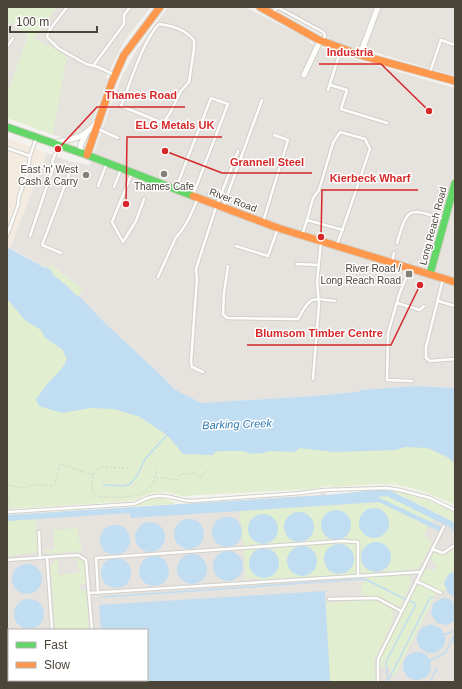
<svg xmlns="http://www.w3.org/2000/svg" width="462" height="689" viewBox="0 0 462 689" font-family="Arial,sans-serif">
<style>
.commercial{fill:#f3ebdf}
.industrial{fill:#e6e2de;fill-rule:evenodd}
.green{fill:#e1eecf}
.water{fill:#c0ddf1}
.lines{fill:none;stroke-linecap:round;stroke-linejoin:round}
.stream{stroke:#c0ddf1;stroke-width:1.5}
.lane-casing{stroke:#d2d0cb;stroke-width:4.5}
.street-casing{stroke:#d2d0cb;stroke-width:7}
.fast-casing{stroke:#d3cfc5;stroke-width:9}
.slow-casing{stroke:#d3cfc5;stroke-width:9}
.path{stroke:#d3d2cc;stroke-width:1;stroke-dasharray:2 2;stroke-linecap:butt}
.lane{stroke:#fdfdfc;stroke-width:2.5}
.street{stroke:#fdfdfc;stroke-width:5}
.fast{stroke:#63d668;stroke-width:7}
.slow{stroke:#ff974d;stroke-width:7}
.poi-dot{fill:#868178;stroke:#fff;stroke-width:1.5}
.labels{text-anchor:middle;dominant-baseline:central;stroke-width:3;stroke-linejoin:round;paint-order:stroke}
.poi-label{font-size:10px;fill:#4b4439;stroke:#fff;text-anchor:end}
.street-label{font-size:10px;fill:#4b4439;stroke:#fff}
.water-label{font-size:11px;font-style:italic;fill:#2e7ab2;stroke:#fff}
.leader{fill:none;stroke:#d62828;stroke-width:1.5}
.callout-dot{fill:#d62828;stroke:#fff;stroke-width:1.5}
.callout-label{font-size:11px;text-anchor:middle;font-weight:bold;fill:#d62828;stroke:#fff;stroke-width:3;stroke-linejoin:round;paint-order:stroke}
</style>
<rect width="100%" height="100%" fill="#f4f2ee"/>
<path class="commercial" d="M 7,138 L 47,153 L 10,248 L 7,247 Z"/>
<g class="industrial">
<path d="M 57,7 L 151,7 L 126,39 L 110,69 L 106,77 L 108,79 L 91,124 L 83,133 L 77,136 L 61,137 L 53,135 L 34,39 Z"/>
<path d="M 168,7 L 245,7 L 308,39 L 310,43 L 343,56 L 455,88 L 455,388 L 416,386 L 361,390 L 359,392 L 313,396 L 201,403 L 174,389 L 165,379 L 104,322 L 79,296 L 82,288 L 51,265 L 46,268 L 10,248 L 47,153 L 72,162 L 90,165 L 114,95 L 124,72 L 137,49 Z"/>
<path d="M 271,7 L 455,7 L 455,76 L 367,50 L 344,46 Z"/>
<path d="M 12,22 L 28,36 L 7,95 L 7,28 Z"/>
<path d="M 387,489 L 455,523 L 455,682 L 7,682 L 7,515 L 317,495 L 324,492 L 328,495 ZM 9,630 L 147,630 L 147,680 L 9,680 Z"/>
</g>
<g class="green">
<path d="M 7,7 L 57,7 L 34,39 L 67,55 L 53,135 L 7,118 L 7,95 L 28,36 L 12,22 L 9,25 L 7,23 Z"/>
<path d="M 19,254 L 45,268 L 51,265 L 83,289 L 79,296 L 76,295 L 65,284 L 56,281 Z"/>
<path d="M 7,282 L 70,345 L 77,385 L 455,448 L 455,505 C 434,496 411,485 387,484 C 370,484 352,486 334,487 L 326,486 L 312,489 L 182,496 L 165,492 L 152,493 L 132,501 L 7,509 Z"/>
<path d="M 387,489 L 427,500 L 455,512 L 455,523 Z"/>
<path d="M 387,496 L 434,519 L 431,523 L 377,497 Z"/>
<path d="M 156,498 C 163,498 170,499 176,504 L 136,506 C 141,501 149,499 156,498 Z"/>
<path d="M 380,502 L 428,526 L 424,535 L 429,539 L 432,544 L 419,567 L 410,570 L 260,581 L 257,578 L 246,579 L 240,511 Z"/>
<path d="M 36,519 L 37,550 L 35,553 L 7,556 L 7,521 Z"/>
<path d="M 78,528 L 79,542 L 81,542 L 82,547 L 80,551 L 48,554 L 45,552 L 45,550 L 54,550 L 54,530 Z"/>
<path d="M 455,548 L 455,571 C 446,574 443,581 446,590 L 442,592 L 420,581 L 425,569 L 429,569 L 434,571 L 437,565 L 430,560 L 433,552 L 442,556 L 448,554 Z"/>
<path d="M 77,558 L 82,559 L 85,569 L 85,584 L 80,584 L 80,590 L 86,590 L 89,630 L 55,630 L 51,566 L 55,560 L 58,559 L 58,575 L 79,573 Z"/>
<path d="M 407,574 L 411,579 L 411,583 L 401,606 L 398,606 L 377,596 L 365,597 L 361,593 L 361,586 L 363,585 L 362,582 L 366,581 L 365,577 Z"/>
<path d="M 419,584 L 436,592 L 436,594 L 394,677 L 390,674 L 390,667 L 380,667 L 380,660 L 417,585 Z"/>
<path d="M 371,600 L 379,601 L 393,611 L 392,623 L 374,661 L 376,682 L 330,682 L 325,603 Z"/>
</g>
<g class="water">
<path d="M 7,247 L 45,268 L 47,267 L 52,271 L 53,275 L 65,284 L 76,295 L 79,296 L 104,322 L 165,379 L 174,389 L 201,403 L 313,396 L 358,392 L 361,390 L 416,386 L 455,388 L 455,463 L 447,457 L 428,448 L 405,447 L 395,450 L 333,452 L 300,448 L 294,452 L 269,451 L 263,453 L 252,454 L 243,451 L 220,451 L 215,452 L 213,455 L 183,454 L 167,435 L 140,417 L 114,409 L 91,408 L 62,413 L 39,406 L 36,399 L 48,383 L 63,367 L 67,359 L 62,349 L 45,338 L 41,330 L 26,321 L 7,299 Z"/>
<path d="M 387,489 L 455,523 L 455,532 L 452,531 L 453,529 L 387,496 L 378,497 L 441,527 L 439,531 L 379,502 L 130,518 L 130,513 L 129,513 L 7,521 L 7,523 L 7,515 L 328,495 Z"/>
<circle cx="374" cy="523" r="15"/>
<circle cx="336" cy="525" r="15"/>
<circle cx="299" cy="527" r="15"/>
<circle cx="263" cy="529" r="15"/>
<circle cx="227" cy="532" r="15"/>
<circle cx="189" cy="534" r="15"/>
<circle cx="150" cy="537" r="15"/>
<circle cx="115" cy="540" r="15"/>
<circle cx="376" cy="557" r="15"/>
<circle cx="339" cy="559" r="15"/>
<circle cx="302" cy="561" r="15"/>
<circle cx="264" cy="563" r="15"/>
<circle cx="228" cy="566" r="15"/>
<circle cx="192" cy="569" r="15"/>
<circle cx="154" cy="571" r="15"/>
<circle cx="116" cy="573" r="15"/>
<circle cx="27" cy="579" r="15"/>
<path d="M 455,571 L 455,598 L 448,593 L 444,583 L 449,574 Z"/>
<path d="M 325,591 L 330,682 L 104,682 L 104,680 L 147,680 L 147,630 L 101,630 L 99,605 Z"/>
<path d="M 442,598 L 449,599 L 455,603 L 455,621 L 447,625 L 437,623 L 431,614 L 433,604 Z"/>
<circle cx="29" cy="614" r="15"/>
<circle cx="431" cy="639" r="14"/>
<circle cx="417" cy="666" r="14"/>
</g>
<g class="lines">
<g class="stream">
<path d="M 103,485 L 123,486 L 129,485 L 137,476 L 145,459 L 168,434"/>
<path d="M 7,551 L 7,555"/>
<path d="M 103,597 L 363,579 L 367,580 L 405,599"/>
<path d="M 443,635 L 455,631"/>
<path d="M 453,638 L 455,646"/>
<path d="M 429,661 L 445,653 L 455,634"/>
<path d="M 388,681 L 430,598 L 433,597"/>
<path d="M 388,681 L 386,662 L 416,604 L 410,601"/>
<path d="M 430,682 L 437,667"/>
</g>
<defs>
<g id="lane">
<path d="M 67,7 L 48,32 L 47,37 L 58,48 L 86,64 L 98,67 L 115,75"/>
<path d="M 273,13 L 276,8 L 279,8 L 323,32 L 325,35 L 323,41"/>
<path d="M 159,24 C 173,26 184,29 194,40 L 194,49 L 189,82 L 181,91 L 170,113 L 163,123 L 121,106 C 131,82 142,42 159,24 Z"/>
<path d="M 7,47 L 13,38"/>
<path d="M 93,66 L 124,24 L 124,15 L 130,7"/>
<path d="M 430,72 L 441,40 L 455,45"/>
<path d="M 330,85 L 347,90 L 341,109 L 387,123"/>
<path d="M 328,90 L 341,49"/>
<path d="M 98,129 L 118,138"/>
<path d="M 58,147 L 52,162 L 54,165 L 70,172 L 42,245 L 61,253"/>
<path d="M 7,148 L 30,156"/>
<path d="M 132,173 L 112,222 L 123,242 L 136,221 L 144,199"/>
<path d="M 98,186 L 107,163"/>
<path d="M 114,187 L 121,169"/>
<path d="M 176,188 L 211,98 L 228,104 L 193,195"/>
<path d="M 209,194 L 220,198"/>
<path d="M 223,207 L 262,100"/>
<path d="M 263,222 L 288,140 L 274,135"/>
<path d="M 7,235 L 18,205 L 19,196 L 27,175 L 30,156 L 36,139"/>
<path d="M 302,235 L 307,220"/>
<path d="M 30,236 L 54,165"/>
<path d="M 397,243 C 408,206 408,208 444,219"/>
<path d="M 337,244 C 349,213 359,180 370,149 L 365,139 L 340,132 L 333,143 L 319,190 L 313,198 L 307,220 L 343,230"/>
<path d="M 236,246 L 268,256 L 278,228"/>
<path d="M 392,262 L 394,253"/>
<path d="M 297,264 L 319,265"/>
<path d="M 228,266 L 224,293 L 223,314 L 227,318 L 298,319 C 311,296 310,298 335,301"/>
<path d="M 410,269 L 400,292 L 388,333 L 387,380 L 412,381"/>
<path d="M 158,277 L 176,237 C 186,227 192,212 198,198"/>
<path d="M 443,279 L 426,347 L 426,358 L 430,361 L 455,359"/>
<path d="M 438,301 L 455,306"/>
<path d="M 397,303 L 420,310 L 424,306"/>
<path d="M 203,372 L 192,367 L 191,362 L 195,305 L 197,280 L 196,269 L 215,210 L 238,151"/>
<path d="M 313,379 L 319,304 L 317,282 L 321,242"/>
<path d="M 7,512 L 134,504 C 143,500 152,495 162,496 C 172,496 181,501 192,501 L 301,493 L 324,490 L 387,488 L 400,490 L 430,498 L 455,510"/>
<path d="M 39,532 L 40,558"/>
<path d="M 432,549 L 443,553 L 455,545"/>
<path d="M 47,557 L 52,630"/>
<path d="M 7,560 L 78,555 L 86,560 L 92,630"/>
<path d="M 416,581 L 441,593"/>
<path d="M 89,593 L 421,572"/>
<path d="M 98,593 L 96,558 L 343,541 L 358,542 L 358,576"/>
<path d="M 329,599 L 377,598 L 401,611"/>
<path d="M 56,680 L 56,682"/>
<path d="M 95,680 L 95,682"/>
<path d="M 378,682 L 378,659 L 444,526"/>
</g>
<g id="street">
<path d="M 360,55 L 378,7"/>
<path d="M 304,75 L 320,41"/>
<path d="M 54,143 C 75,138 81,140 96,123"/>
<path d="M 80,152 L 81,144 L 86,134"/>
</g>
<g id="fast">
<path d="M 7,127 L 87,155 L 193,196"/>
<path d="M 430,274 L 455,183"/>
</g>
<g id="slow">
<path d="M 260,7 L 319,40 L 360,55 L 455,81"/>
<path d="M 87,155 L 112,82 L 124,55 L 160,7"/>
<path d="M 193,196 L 278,228 L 455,282"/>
</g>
</defs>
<use href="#lane" class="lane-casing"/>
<use href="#street" class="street-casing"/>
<use href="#fast" class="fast-casing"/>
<use href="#slow" class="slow-casing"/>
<g class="path">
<path d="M 128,468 L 101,467 L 94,472 C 93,482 87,495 101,497 C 127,497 154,501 157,468"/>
<path d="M 157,479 L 165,477 L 169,479 L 177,480 L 179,475 L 193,473 L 200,477 L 208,470"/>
<path d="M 7,485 L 21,488 L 40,484 L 49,486 L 55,485 L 60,464 L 93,475"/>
<path d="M 7,495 L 11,508"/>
</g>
<use href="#lane" class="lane"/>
<use href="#street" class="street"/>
<use href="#fast" class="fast"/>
<use href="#slow" class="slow"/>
</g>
<g class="poi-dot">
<circle cx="164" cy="174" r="4"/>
<circle cx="86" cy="175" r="4"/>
<rect x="405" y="270" width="8" height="8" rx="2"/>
</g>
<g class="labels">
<g class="poi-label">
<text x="78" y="169">East 'n' West<tspan x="78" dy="12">Cash &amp; Carry</tspan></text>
<text x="164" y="186" text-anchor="middle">Thames Cafe</text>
<text x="401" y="268">River Road /<tspan x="401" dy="12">Long Reach Road</tspan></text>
</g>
<g class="street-label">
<text transform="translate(233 200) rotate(21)">River Road</text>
<text transform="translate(433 226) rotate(-75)">Long Reach Road</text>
</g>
<g class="water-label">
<text transform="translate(237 424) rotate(-2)">Barking Creek</text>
</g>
</g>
<path class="leader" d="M429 111L381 64H319M58 149L97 107H185M126 204L127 137H222M165 151L222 173H312M321 237L322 190H418M420 285L391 345H247"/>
<g class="callout-dot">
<circle cx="429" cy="111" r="4"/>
<circle cx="58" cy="149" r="4"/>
<circle cx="126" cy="204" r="4"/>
<circle cx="165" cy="151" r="4"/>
<circle cx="321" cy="237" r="4"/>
<circle cx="420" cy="285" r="4"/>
</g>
<g class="callout-label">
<text x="350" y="56">Industria</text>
<text x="141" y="99">Thames Road</text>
<text x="175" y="129">ELG Metals UK</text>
<text x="267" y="166">Grannell Steel</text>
<text x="370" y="182">Kierbeck Wharf</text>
<text x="319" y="337">Blumsom Timber Centre</text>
</g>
<rect width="462" height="689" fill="none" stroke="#4b4439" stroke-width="16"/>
<rect x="8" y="629" width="140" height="52" fill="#ffffff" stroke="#b7b4b0"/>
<rect x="16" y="642" width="20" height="6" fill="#63d668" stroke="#b7b4b0"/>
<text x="44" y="649" font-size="12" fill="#4b4439">Fast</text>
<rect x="16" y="662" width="20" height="6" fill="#ff974d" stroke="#b7b4b0"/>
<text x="44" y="669" font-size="12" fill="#4b4439">Slow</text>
<path d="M10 26v6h87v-6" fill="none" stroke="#4b4439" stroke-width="2"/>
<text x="16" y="26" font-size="12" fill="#4b4439" stroke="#ffffff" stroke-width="3" paint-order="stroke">100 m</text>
</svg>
